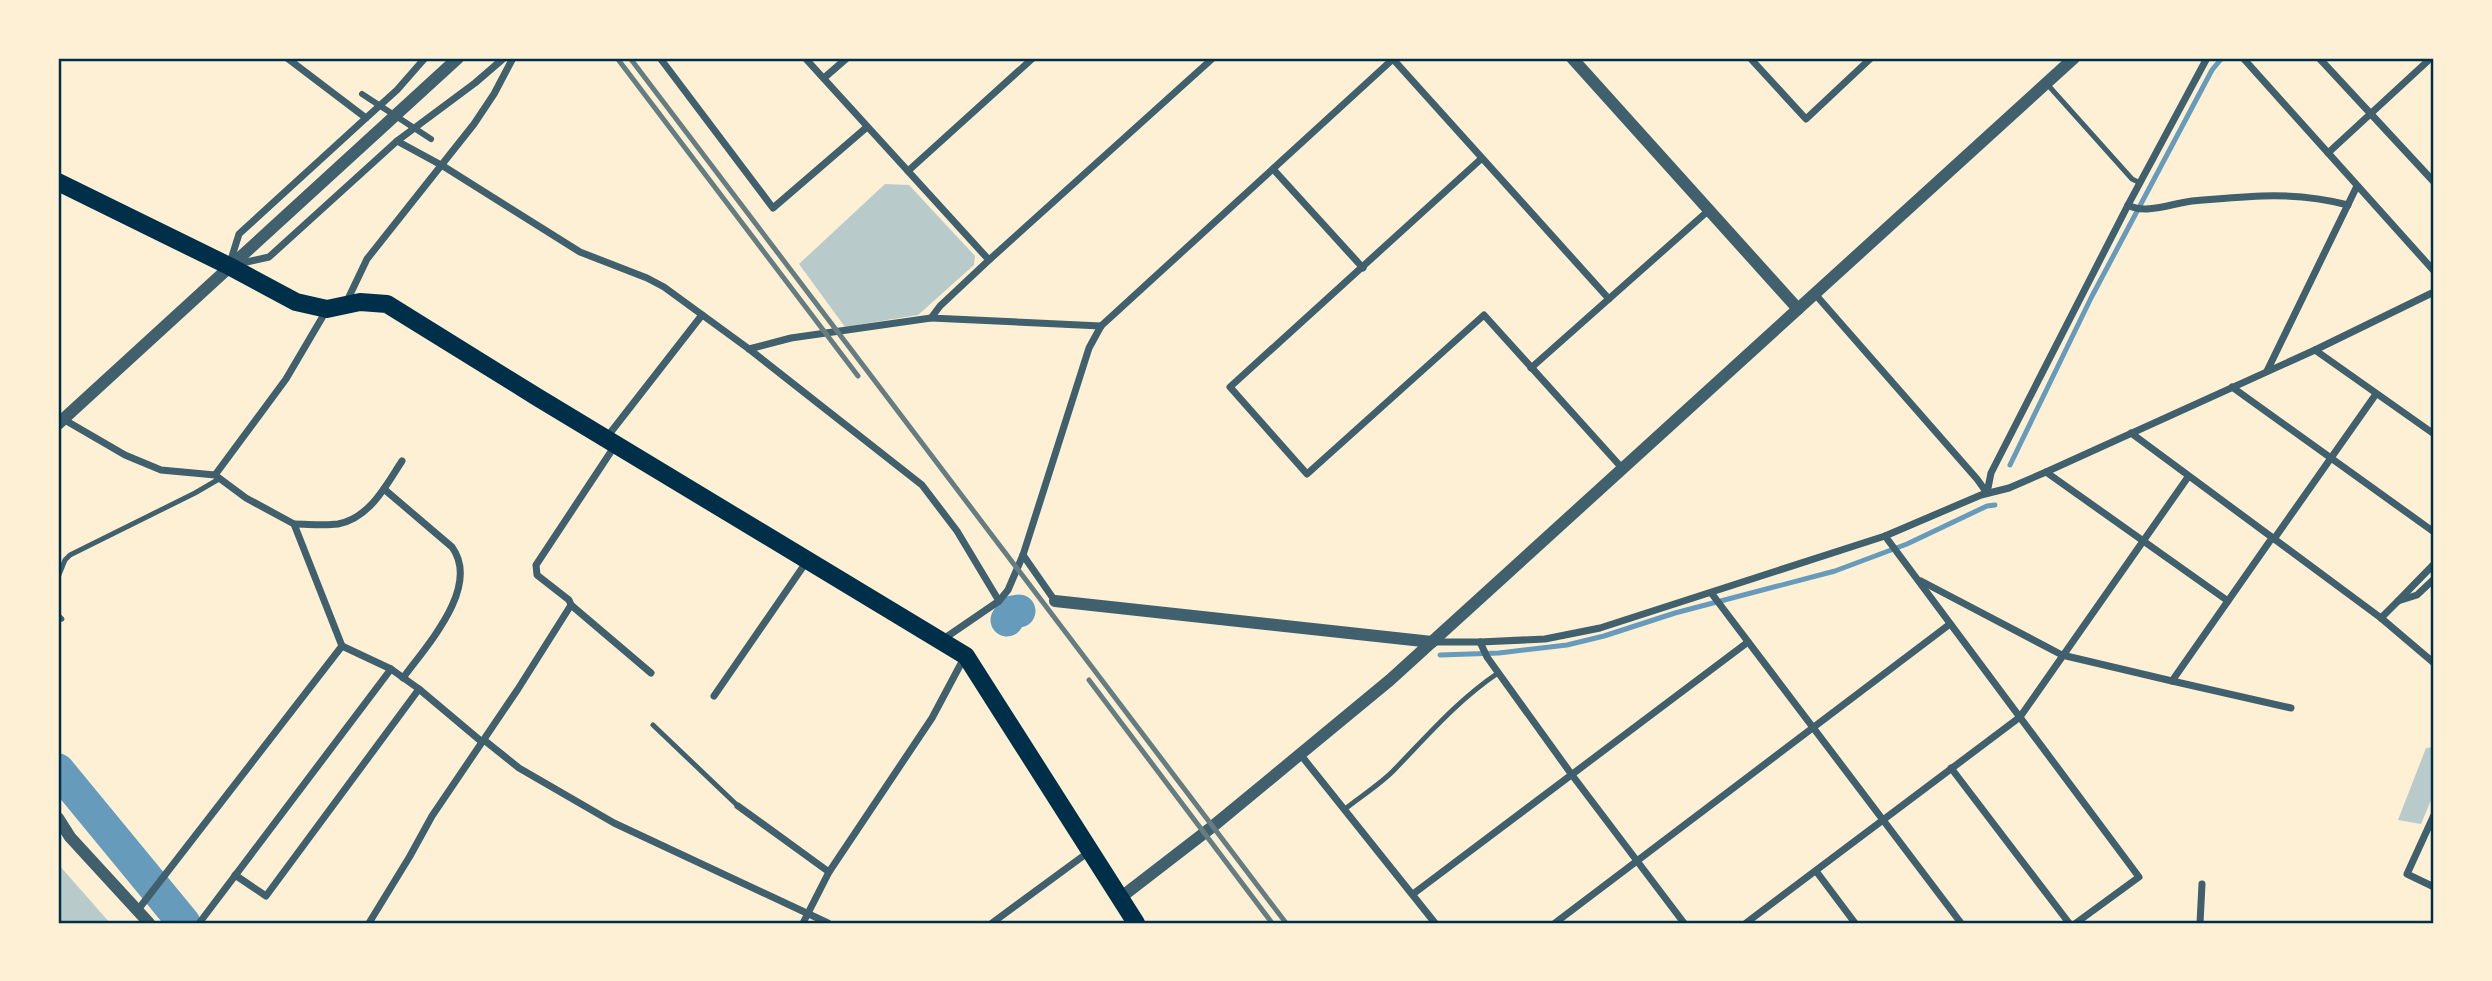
<svg xmlns="http://www.w3.org/2000/svg" width="2492" height="981" viewBox="0 0 2492 981" font-family="Spectral,serif">
<style>
.green{fill:#b9caca}
.lines{fill:none;stroke-linecap:round;stroke-linejoin:round}
.stream{stroke:#669bbc;stroke-width:5}
.river{stroke:#669bbc;stroke-width:33}
.service{stroke:#3f606c;stroke-width:5}
.pedestrian{stroke:#3f606c;stroke-width:6}
.minor{stroke:#3f606c;stroke-width:7}
.tertiary{stroke:#3f606c;stroke-width:12}
.primary{stroke:#003049;stroke-width:18}
.rail{stroke:#657d81;stroke-width:5}
.neatline{fill:none;stroke:#003049;stroke-width:2.5}
</style>
<rect width="100%" height="100%" fill="#fdf0d5"/>
<g class="green">
<path d="M 885,184 L 909,185 L 975,256 L 974,265 L 918,315 L 845,327 L 799,264 Z"/>
<path d="M 2434,747 L 2432,767 L 2434,793 L 2421,824 L 2398,820 L 2426,748 Z"/>
<path d="M 58,864 L 110,923 L 58,923 Z"/>
</g>
<g class="lines">
<g class="stream">
<path d="M 2010,465 L 2091,298 L 2212,70 L 2222,58"/>
<path d="M 1440,655 L 1499,653 L 1567,645 L 1604,636 L 1675,613 L 1835,571 L 1907,544 L 1987,506 L 1995,505"/>
</g>
<g class="river">
<path d="M 1007,620 L 1012,612 L 1019,611"/>
<path d="M 58,770 L 184,923"/>
</g>
<g class="service">
<path d="M 2047,84 L 2132,179 L 2140,183"/>
<path d="M 58,577 L 65,560 L 70,555 L 195,493 L 219,479"/>
<path d="M 58,615 L 62,619"/>
<path d="M 653,725 L 738,806"/>
<path d="M 1345,809 C 1361,796 1381,784 1395,769 C 1429,734 1458,700 1498,673"/>
</g>
<path class="pedestrian" d="M 362,94 L 431,139"/>
<g class="minor">
<path d="M 287,58 L 366,118 L 239,234 L 229,266 L 269,257 L 397,141 L 443,166 L 580,252 L 647,278 L 664,287 L 749,349 L 922,485 L 957,531 L 999,601"/>
<path d="M 660,58 L 773,208 L 867,127"/>
<path d="M 805,58 L 989,260"/>
<path d="M 1392,58 L 1609,299"/>
<path d="M 1750,58 L 1806,119 L 1871,58"/>
<path d="M 2243,58 L 2434,271"/>
<path d="M 2319,58 L 2434,182"/>
<path d="M 824,78 L 847,58"/>
<path d="M 366,118 L 397,90 L 425,58"/>
<path d="M 397,141 L 475,83 L 504,58"/>
<path d="M 2328,153 L 2431,58"/>
<path d="M 1481,159 L 1230,387 L 1307,474 L 1484,315 L 1622,468"/>
<path d="M 1273,169 L 1363,268"/>
<path d="M 908,171 L 1033,58"/>
<path d="M 2128,205 C 2145,215 2173,203 2192,201 C 2215,199 2239,197 2262,196 C 2290,195 2321,198 2348,205"/>
<path d="M 1815,294 L 1977,479 L 1987,493"/>
<path d="M 346,303 L 367,259 L 474,124 L 494,94 L 513,58"/>
<path d="M 1101,326 L 931,318 L 940,306 L 989,260 L 1213,58"/>
<path d="M 749,349 L 791,338 L 931,318"/>
<path d="M 2315,350 L 2434,434"/>
<path d="M 1531,368 L 1709,210"/>
<path d="M 2267,371 L 2357,186"/>
<path d="M 2232,387 L 2434,532"/>
<path d="M 63,419 L 125,455 L 161,470 L 215,475 L 246,498 L 294,524 L 342,646 L 391,669 L 419,689 L 482,742"/>
<path d="M 2131,433 L 2381,618 L 2434,663"/>
<path d="M 607,437 L 702,315"/>
<path d="M 2046,472 L 2228,601"/>
<path d="M 215,475 L 286,379 L 326,311"/>
<path d="M 384,489 L 452,547 C 481,587 427,645 403,678"/>
<path d="M 1987,493 L 1991,473 L 2128,205 L 2207,58"/>
<path d="M 294,524 C 308,524 324,526 338,524 C 370,518 386,485 402,461"/>
<path d="M 1885,536 L 2139,877 L 2076,923"/>
<path d="M 2274,539 L 2376,394"/>
<path d="M 1023,555 L 1055,601"/>
<path d="M 1921,581 L 2062,655 L 2172,681 L 2272,538"/>
<path d="M 1712,594 L 1961,923"/>
<path d="M 2398,601 L 2434,564"/>
<path d="M 571,605 L 651,673"/>
<path d="M 2381,618 L 2398,601 L 2417,595 L 2434,579"/>
<path d="M 942,640 L 999,601 L 1008,590 L 1023,555 L 1089,348 L 1101,326 L 1393,59"/>
<path d="M 1432,642 L 1480,642 L 1545,639 L 1600,628 L 1885,536 L 1981,495 L 2009,488 L 2046,472 L 2315,350 L 2434,292"/>
<path d="M 1480,642 L 1487,657 L 1572,775 L 1684,923"/>
<path d="M 2172,681 L 2291,708"/>
<path d="M 714,696 L 807,561"/>
<path d="M 484,740 L 519,768 L 614,823 L 828,923"/>
<path d="M 1300,754 L 1435,923"/>
<path d="M 1951,768 L 2069,923"/>
<path d="M 738,806 L 829,872"/>
<path d="M 2434,815 L 2407,874 L 2434,887"/>
<path d="M 1816,871 L 1855,923"/>
<path d="M 235,875 L 266,896 L 419,689"/>
<path d="M 1413,894 L 1748,642"/>
<path d="M 137,911 L 342,646"/>
<path d="M 200,922 L 391,669"/>
<path d="M 369,923 L 410,856 L 432,816 L 518,689 L 571,605 L 569,600 L 537,575 L 536,565 L 616,444"/>
<path d="M 803,923 L 829,872 L 932,718 L 965,656"/>
<path d="M 992,923 L 1090,851"/>
<path d="M 1555,923 L 1950,624"/>
<path d="M 1746,923 L 2020,717 L 2188,477"/>
<path d="M 2200,923 L 2202,884"/>
</g>
<g class="tertiary">
<path d="M 1572,58 L 1798,309"/>
<path d="M 58,424 L 458,58"/>
<path d="M 1055,601 L 1432,642"/>
<path d="M 58,818 L 70,837 L 149,923"/>
<path d="M 1120,898 L 1212,827 L 1390,680 L 2074,58"/>
</g>
<path class="primary" d="M 58,182 L 229,266 L 296,302 L 327,309 L 360,302 L 387,304 L 537,397 L 966,656 L 1136,923"/>
<g class="rail">
<path d="M 617,58 L 858,376"/>
<path d="M 630,58 L 1286,923"/>
<path d="M 1089,680 L 1272,923"/>
</g>
</g>
<rect width="2492" height="981" fill="none" stroke="#fdf0d5" stroke-width="119"/>
<rect x="60" y="60" width="2372" height="862" class="neatline"/>
</svg>
